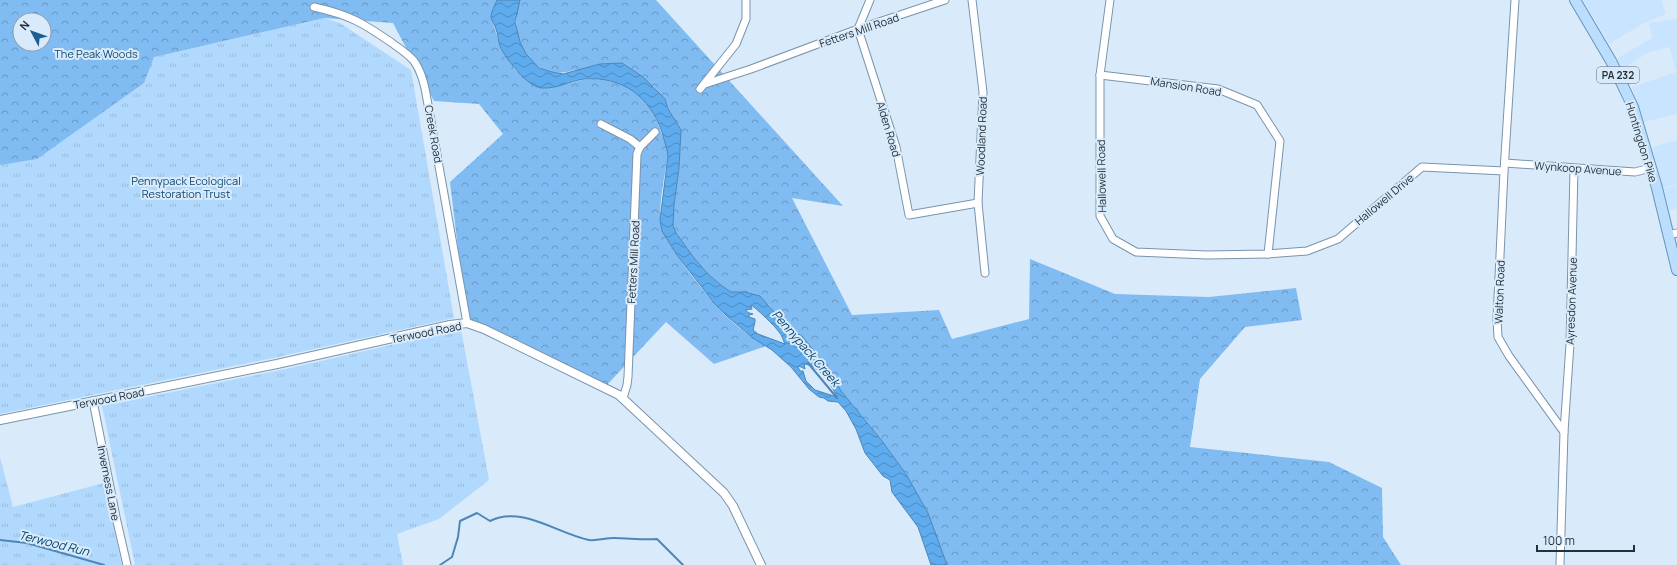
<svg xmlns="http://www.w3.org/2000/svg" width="1677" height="565" viewBox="0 0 1677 565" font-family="Manrope,sans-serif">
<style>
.built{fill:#c9e4ff}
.grass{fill:url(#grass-tufts);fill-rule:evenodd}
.forest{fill:url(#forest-crowns);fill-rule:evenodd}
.water{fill:url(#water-waves);stroke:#4d86b7;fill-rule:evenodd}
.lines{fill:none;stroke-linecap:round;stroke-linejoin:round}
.stream{stroke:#4d86b7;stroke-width:2}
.minor-casing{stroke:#7994ad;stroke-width:9}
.tertiary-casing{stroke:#7994ad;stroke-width:10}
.primary-casing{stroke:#6893b9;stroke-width:12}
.minor{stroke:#fff;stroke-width:7}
.tertiary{stroke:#fff;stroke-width:8}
.primary{stroke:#bbdefe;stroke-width:10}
.labels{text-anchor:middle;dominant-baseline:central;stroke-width:4;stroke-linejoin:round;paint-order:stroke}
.shield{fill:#d9ebfb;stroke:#5a6874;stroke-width:1}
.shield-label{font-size:10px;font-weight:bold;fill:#24303a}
.street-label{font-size:11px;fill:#24303a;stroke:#d9ebfb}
.park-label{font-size:11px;fill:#0c4671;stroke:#d9ebfb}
.water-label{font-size:12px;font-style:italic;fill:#03416b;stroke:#d9ebfb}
</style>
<defs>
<pattern id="grass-tufts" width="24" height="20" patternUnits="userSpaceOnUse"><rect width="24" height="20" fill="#b1d9fe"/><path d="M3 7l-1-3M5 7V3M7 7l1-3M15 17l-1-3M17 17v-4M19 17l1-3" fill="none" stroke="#98bbda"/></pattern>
<pattern id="forest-crowns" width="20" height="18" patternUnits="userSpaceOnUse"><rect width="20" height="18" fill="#80bbf1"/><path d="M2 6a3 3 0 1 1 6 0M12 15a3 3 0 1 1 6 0" fill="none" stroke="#6998c4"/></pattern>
<pattern id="water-waves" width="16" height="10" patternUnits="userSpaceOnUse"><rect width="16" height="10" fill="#5eabed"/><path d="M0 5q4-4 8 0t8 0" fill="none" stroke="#4d8cc1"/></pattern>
</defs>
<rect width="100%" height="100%" fill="#d9ebfb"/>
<g class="built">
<path d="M 1583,0 L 1661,0 L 1666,14 L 1644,23 L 1609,44 Z"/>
<path d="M 1677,19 L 1677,114 L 1644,122 L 1632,87 L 1676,72 L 1670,48 L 1669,47 L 1649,52 L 1622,69 L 1616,59 L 1652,38 L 1649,23 Z"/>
<path d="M 1677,140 L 1677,184 L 1663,188 L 1652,147 Z"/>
<path d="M 1677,185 L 1677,208 L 1669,210 L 1664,189 Z"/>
</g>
<g class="grass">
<path d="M 0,0 L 324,18 L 340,23 L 411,70 L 454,318 L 278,357 L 0,414 ZM 20,20 L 44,20 L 44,44 L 20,44 Z"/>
<path d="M 461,329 L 489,480 L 439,519 L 397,534 L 403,565 L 135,565 L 102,406 L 281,370 Z"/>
<path d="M 0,457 L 13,507 L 104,483 L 122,565 L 0,565 Z"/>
</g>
<g class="forest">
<path d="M 0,0 L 497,0 L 491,16 L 500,46 L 515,70 L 541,88 C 549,87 558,86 566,84 C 575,82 583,79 593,79 C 628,80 651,99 661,132 C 664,140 667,147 668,156 C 665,173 658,207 661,222 C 665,246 709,299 727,317 C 739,328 752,338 766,346 L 714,364 L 666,322 L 604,388 L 467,323 L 450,182 L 503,134 L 479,104 L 434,101 L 393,23 L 324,18 L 154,57 L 144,83 L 37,159 L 0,165 ZM 20,20 L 44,20 L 44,44 L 20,44 Z"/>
<path d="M 520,0 L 656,0 L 843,206 L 792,198 L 852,315 L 939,310 L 952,339 L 1029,319 L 1030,259 L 1115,294 L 1209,297 L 1296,288 L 1302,320 L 1245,327 L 1200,379 L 1190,447 L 1329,462 L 1382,488 L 1383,537 L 1401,565 L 947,565 L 906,474 L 882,441 L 841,391 L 831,372 L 802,336 L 788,328 L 777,317 L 769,305 L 744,292 L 731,292 L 722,286 L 708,274 L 694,258 L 676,233 L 673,226 L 674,205 L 679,168 L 681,130 L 668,109 L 665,99 L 653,86 L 574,70 C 531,85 506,36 520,0 Z"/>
</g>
<path class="water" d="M 497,0 L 520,0 L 515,22 L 520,42 L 526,54 L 539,68 L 552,72 L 563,74 L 600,64 L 622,63 L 643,77 L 665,99 L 668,109 L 681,130 L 679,168 L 674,205 L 673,226 L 676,233 L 694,258 L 708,274 L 722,286 L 731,292 L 744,292 L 760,296 L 788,328 L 802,336 L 831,372 L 841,391 L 882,441 L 906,474 L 928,513 L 947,565 L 931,565 L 918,527 L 892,492 L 890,480 L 883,476 L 865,453 L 856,429 L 846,411 L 838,402 L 828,401 L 824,398 L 819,397 L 809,389 L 791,367 L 772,350 L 753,338 L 728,317 L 714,303 L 677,255 L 662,231 L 660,220 L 668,156 C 667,147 664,141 662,132 C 650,97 623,76 584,79 C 570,81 556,89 542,88 C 527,87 506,59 500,46 C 498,41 498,34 496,29 C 495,25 492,21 491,17 C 491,12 495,5 497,0 ZM 751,305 C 755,307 775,326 779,332 C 782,335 783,340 785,344 L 758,334 L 753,330 L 755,322 L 755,319 L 749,317 L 749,315 L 753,314 L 749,313 L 745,310 L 752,309 ZM 804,364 C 819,365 831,384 837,397 L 815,390 L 806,381 L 803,371 L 800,371 L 798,367 L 799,366 L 805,369 Z"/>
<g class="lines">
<g class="stream">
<path d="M 808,363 L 837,398"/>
<path d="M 0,540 L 27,543 L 104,565"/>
<path d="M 440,565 L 452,557 L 458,537 L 460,521 L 477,513 L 490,521 C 522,505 558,534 589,540 C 597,541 606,538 614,538 C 628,538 642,540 657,539 L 683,565"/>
</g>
<defs>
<g id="minor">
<path d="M 870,0 L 858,29 L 896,147 L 909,215 L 978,203"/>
<path d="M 972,0 L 983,92 L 978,203 L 985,273"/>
<path d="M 1110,0 L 1100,75 L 1100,216 L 1113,239 L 1136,252 L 1207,255 L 1268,254 L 1307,251 L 1338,239 L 1422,167 L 1504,171"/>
<path d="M 1515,0 L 1504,171 L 1497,319 L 1498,337 L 1509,356 L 1564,432 L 1560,565"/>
<path d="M 314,7 C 350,15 363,23 392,43 C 400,49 408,54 414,61 C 422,72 425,86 427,99 L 467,323"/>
<path d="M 1100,75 L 1218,89 L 1257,105 L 1280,141 L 1268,254"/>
<path d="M 705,84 L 751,69 L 858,29 L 945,0"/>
<path d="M 700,89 L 736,44 L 746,19 L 746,0"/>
<path d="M 601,124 L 630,139 L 640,147"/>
<path d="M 1505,163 L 1635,172 L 1651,168"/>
<path d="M 1669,235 L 1677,233"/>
<path d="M 623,398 L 627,385 L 628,377 L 637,154 L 640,147 L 655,132"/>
<path d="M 93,401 L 116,517 L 127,565"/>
<path d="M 1564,432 L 1570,344 L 1574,169"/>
</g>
<path id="tertiary" d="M 0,420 L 277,364 L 450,325 L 467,323 L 484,329 L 619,395 L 724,493 L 733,506 L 761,565"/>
<path id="primary" d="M 1575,0 L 1611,61 L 1633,107 L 1657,188 L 1677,270"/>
</defs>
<use href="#minor" class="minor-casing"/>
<use href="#tertiary" class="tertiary-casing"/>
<use href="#primary" class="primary-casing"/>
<use href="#minor" class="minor"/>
<use href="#tertiary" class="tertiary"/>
<use href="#primary" class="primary"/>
</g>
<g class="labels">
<rect class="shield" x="1597" y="67" width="42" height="16" rx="3"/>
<g class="shield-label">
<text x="1618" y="75">PA 232</text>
</g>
<g class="street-label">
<text transform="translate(859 30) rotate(-19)">Fetters Mill Road</text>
<text transform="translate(1186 86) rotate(9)">Mansion Road</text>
<text transform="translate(889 129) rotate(73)">Alden Road</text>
<text transform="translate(434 134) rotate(80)">Creek Road</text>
<text transform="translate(981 136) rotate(-88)">Woodland Road</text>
<text transform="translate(1642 142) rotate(73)">Huntingdon Pike</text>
<text transform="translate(1578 168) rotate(4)">Wynkoop Avenue</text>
<text transform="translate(1101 176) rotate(-91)">Hallowell Road</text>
<text transform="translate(1384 199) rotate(-40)">Hallowell Drive</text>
<text transform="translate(633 262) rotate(-87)">Fetters Mill Road</text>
<text transform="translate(1499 292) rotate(-88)">Walton Road</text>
<text transform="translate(1571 301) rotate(-88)">Ayresdon Avenue</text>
<text transform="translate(426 332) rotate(-11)">Terwood Road</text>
<text transform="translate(109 398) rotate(-11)">Terwood Road</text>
<text transform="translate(109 483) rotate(79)">Inverness Lane</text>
</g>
<g class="park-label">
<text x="96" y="53">The Peak Woods</text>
<text x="186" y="180">Pennypack Ecological<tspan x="186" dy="13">Restoration Trust</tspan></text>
</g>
<g class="water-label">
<text transform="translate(806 348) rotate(49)">Pennypack Creek</text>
<text transform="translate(54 543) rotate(14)">Terwood Run</text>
</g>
</g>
<g transform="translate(32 32) rotate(311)"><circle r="19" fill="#d9ebfb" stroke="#91a0ae"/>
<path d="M0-3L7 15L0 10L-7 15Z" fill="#1a5e93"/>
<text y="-6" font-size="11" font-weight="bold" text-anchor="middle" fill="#24303a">N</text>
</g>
<path d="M1537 545v6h97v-6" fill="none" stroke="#24303a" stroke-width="2"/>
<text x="1543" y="545" font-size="12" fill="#24303a" stroke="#d9ebfb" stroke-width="3" paint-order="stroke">100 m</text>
</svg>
